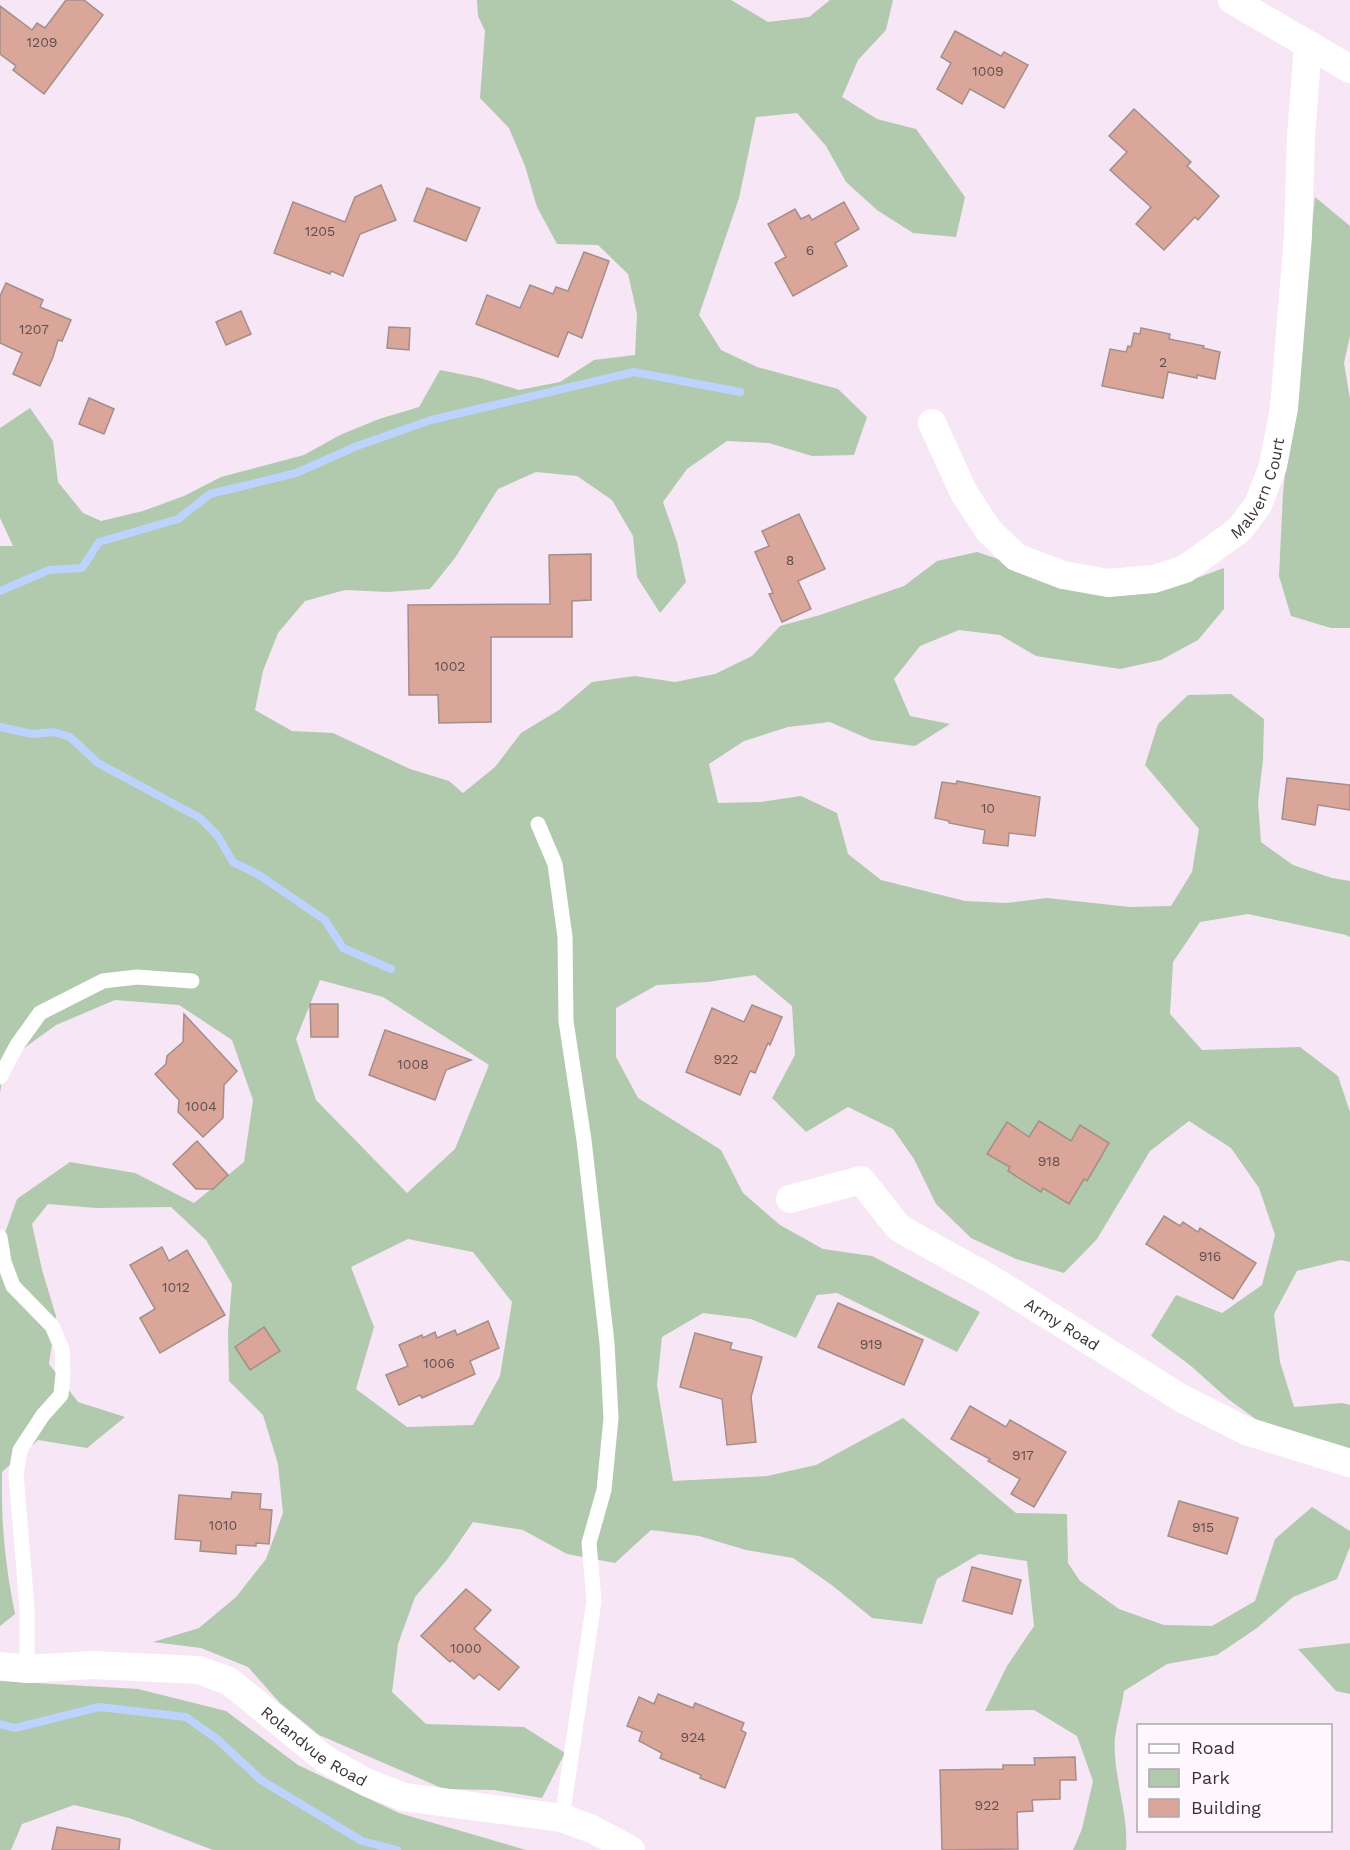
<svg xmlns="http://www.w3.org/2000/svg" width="1350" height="1850" viewBox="0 0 1350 1850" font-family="'Work Sans',sans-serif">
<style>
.green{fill:#b1c9ad;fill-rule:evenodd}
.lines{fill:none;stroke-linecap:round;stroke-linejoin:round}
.stream{stroke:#bdd2fd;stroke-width:8}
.building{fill:#d9a699;stroke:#a48e89;stroke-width:1.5}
.lane{stroke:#fff;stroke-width:15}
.street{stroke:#fff;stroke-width:28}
.labels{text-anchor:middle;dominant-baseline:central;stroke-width:4.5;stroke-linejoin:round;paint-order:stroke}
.number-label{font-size:14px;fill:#614f50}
.street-label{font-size:16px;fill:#393238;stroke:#fef7fd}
</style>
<rect width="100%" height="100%" fill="#f7e6f6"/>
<g class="green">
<path d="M 477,0 L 731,0 L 768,22 L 809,17 L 830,0 L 893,0 L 886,30 L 858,60 L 842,97 L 877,119 L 916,129 L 965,197 L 956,237 L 913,233 L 877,210 L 846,182 L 826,146 L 797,113 L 756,117 L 739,198 L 699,315 L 721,350 L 757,367 L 838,389 L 867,417 L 854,455 L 812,456 L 769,443 L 727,441 L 687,469 L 663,502 L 677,542 L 686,582 L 660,613 L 637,577 L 633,536 L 612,500 L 577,476 L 536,472 L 498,489 L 455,558 L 430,589 L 388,592 L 345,590 L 305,601 L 278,633 L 263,671 L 255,710 L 292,731 L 333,733 L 410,769 L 449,781 L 463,793 L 495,767 L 521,733 L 559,710 L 592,682 L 635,676 L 675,682 L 715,674 L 752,656 L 780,626 L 820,615 L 904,586 L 937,561 L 977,552 L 1016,565 L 1186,582 L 1224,568 L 1224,609 L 1198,640 L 1161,660 L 1120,669 L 1036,656 L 1000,635 L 959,630 L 920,646 L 894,679 L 910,716 L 950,724 L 915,746 L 871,740 L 830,722 L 788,727 L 744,741 L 709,764 L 718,803 L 760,802 L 801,796 L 837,813 L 848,854 L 881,880 L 965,901 L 1006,903 L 1047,898 L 1130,907 L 1171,906 L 1192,872 L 1199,829 L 1145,765 L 1158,724 L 1188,695 L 1231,694 L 1264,719 L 1263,760 L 1258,802 L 1261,842 L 1293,865 L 1332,878 L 1350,881 L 1350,937 L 1346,935 L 1248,914 L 1200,922 L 1173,962 L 1170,1014 L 1202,1050 L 1300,1047 L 1338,1076 L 1350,1112 L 1350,1262 L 1341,1260 L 1297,1271 L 1274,1314 L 1280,1362 L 1294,1407 L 1342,1403 L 1350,1405 L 1350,1451 L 1268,1428 L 1228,1399 L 1191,1366 L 1151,1336 L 1176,1295 L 1222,1313 L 1262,1285 L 1275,1235 L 1259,1188 L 1231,1148 L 1189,1121 L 1150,1151 L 1097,1239 L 1064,1273 L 1016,1259 L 971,1238 L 936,1204 L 914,1159 L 893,1129 L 848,1107 L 806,1132 L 772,1098 L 795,1055 L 792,1006 L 755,975 L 707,982 L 657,985 L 616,1008 L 616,1057 L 638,1098 L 721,1150 L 743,1193 L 780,1225 L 823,1249 L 872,1256 L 980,1312 L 957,1352 L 837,1293 L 817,1295 L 796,1338 L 751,1319 L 703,1313 L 662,1337 L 657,1385 L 673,1481 L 767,1476 L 816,1465 L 903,1418 L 1016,1513 L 1067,1514 L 1068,1563 L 1080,1581 L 1119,1609 L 1164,1625 L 1212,1626 L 1255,1601 L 1275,1539 L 1312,1507 L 1350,1531 L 1350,1547 L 1337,1579 L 1293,1597 L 1257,1628 L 1217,1655 L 1167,1664 L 1124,1691 C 1122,1706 1117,1722 1115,1737 C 1112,1774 1129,1813 1126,1850 L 1073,1850 L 1082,1829 L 1093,1781 L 1077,1736 L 1034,1710 L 985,1711 L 1007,1666 L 1034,1626 L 1027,1561 L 979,1554 L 937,1579 L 922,1624 L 872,1618 L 833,1586 L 793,1558 L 746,1550 L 699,1536 L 651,1530 L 615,1563 L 567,1554 L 523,1530 L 473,1522 L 446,1561 L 415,1597 L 398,1644 L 392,1692 L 426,1724 L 524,1727 L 565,1753 L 542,1798 L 494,1790 L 444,1789 L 319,1735 L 280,1703 L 248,1667 L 201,1648 L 153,1642 L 199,1628 L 236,1597 L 266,1559 L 283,1513 L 278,1464 L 263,1415 L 229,1381 L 228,1332 L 232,1284 L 206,1240 L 171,1207 L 96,1208 L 48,1204 L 32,1224 L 42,1270 L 56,1316 L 49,1364 L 78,1402 L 125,1417 L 87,1448 L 38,1440 L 2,1472 C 1,1523 5,1564 15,1614 L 0,1626 L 0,1247 L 17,1199 L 70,1162 L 135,1173 L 194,1203 L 244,1162 L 253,1100 L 232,1040 L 179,1005 L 115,1000 L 56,1025 L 5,1062 L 0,1093 L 0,546 L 13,546 L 0,518 L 0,428 L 30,408 L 53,441 L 58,482 L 83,513 L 101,521 L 143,511 L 184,496 L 221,477 L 304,455 L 340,435 L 379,419 L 419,407 L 440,370 L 480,378 L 519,390 L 560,382 L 594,360 L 635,355 L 637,314 L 628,274 L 598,245 L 557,244 L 537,207 L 525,166 L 509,128 L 480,98 L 485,31 L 478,16 ZM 320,980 L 383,997 L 489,1065 L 455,1149 L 407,1193 L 316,1100 L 296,1039 ZM 408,1239 L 473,1252 L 512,1302 L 500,1376 L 473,1425 L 407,1427 L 356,1389 L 374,1327 L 351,1267 Z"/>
<path d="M 1315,197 L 1350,226 L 1350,336 L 1344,363 L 1350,399 L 1350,628 L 1331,628 L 1291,616 L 1279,576 L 1283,493 Z"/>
<path d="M 1350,1643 L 1350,1694 L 1336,1691 L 1298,1649 Z"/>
<path d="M 0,1681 L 138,1689 L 226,1711 L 298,1765 L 399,1813 L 526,1850 L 213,1850 L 129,1818 L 74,1805 L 22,1824 L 11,1850 L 0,1850 Z"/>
</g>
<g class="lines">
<g class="stream">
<path d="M 0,591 L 49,570 L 82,568 L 99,542 L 178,519 L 210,494 L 296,473 L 357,446 L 431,420 L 634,372 L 740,392"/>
<path d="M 0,727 L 32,734 L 54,732 L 70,737 L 98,763 L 200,818 L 217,835 L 233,862 L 259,875 L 325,920 L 343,948 L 391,969"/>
<path d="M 0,1724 L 15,1728 L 99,1707 L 186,1717 L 217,1739 L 261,1780 L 362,1841 L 397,1850"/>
</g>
</g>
<g class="building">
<path d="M 66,0 L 84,0 L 103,15 L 44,94 L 13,70 L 16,66 L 0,54 L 0,6 L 32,30 L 37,23 L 45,28 Z"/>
<path d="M 955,31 L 1001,56 L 1004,52 L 1028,65 L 1004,108 L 970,89 L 962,104 L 937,89 L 951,63 L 941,57 Z"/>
<path d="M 1134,109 L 1191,162 L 1187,166 L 1219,196 L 1198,220 L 1195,217 L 1164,250 L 1136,224 L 1151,207 L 1110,170 L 1127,152 L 1109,136 Z"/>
<path d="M 381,185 L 396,220 L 360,234 L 343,276 L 331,271 L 330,274 L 274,253 L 293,202 L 345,222 L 355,197 Z"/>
<path d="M 427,188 L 480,208 L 466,241 L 414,221 Z"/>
<path d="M 844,202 L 859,229 L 835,243 L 847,266 L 793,296 L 775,263 L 786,257 L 768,224 L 795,209 L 801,219 L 809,215 L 812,220 Z"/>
<path d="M 584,252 L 609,261 L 582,338 L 568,332 L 558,357 L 476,324 L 487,295 L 520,308 L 530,285 L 553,294 L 556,287 L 568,291 Z"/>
<path d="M 6,283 L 43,300 L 40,307 L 71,320 L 62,341 L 58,340 L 53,357 L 40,386 L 13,374 L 22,353 L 0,343 L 0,296 Z"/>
<path d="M 241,311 L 251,334 L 226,345 L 216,322 Z"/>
<path d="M 389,327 L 410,328 L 409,350 L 387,348 Z"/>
<path d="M 1141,328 L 1170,334 L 1169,339 L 1204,346 L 1203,348 L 1220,352 L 1215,379 L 1197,375 L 1197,378 L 1168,372 L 1163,398 L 1102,386 L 1110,349 L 1126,352 L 1128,346 L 1131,347 L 1134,333 L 1140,334 Z"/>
<path d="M 89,398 L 114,409 L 104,434 L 79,424 Z"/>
<path d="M 799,514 L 825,569 L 798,581 L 811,609 L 782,622 L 769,594 L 773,593 L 755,552 L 769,546 L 762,531 Z"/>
<path d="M 591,554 L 591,600 L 572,601 L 572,637 L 491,637 L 491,722 L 439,723 L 438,695 L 409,695 L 408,605 L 550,604 L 549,555 Z"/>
<path d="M 1287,778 L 1350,785 L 1350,810 L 1318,805 L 1315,825 L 1282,819 Z"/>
<path d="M 957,781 L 1040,797 L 1035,836 L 1009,833 L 1008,846 L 983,843 L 985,830 L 949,823 L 949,821 L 935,818 L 942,782 L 956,784 Z"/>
<path d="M 310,1004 L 338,1004 L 338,1037 L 311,1037 Z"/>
<path d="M 752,1005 L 782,1017 L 770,1045 L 768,1043 L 755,1073 L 750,1071 L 740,1095 L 686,1072 L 712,1008 L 744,1022 Z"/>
<path d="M 184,1014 L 237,1071 L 224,1085 L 223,1118 L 203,1137 L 178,1112 L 179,1100 L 155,1074 L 166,1064 L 167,1056 L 183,1042 Z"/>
<path d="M 385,1030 L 471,1060 L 446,1070 L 435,1100 L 369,1075 Z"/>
<path d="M 1039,1121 L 1071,1141 L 1080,1125 L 1109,1143 L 1087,1181 L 1084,1179 L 1069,1204 L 1043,1188 L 1041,1192 L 1008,1171 L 1010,1167 L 987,1154 L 1007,1122 L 1029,1137 Z"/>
<path d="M 197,1141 L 228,1175 L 213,1189 L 196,1189 L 173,1164 Z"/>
<path d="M 1164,1216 L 1180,1226 L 1183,1222 L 1198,1232 L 1200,1228 L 1256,1263 L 1233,1299 L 1146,1244 Z"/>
<path d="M 162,1247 L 169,1261 L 187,1250 L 225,1315 L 160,1353 L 140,1318 L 155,1309 L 130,1265 Z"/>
<path d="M 838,1303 L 923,1340 L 904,1385 L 818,1347 Z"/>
<path d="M 488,1321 L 499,1348 L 470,1361 L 475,1374 L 422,1398 L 420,1395 L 399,1405 L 386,1375 L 408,1366 L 399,1345 L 422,1335 L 423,1338 L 435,1332 L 437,1338 L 455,1330 L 457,1335 Z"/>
<path d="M 264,1327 L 280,1351 L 250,1370 L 235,1347 Z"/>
<path d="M 695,1333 L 732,1343 L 730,1349 L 762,1357 L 751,1397 L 756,1442 L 727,1445 L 722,1399 L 680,1387 Z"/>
<path d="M 970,1406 L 1006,1427 L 1010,1420 L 1066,1452 L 1034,1507 L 1011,1494 L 1020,1479 L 988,1461 L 990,1459 L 951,1439 Z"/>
<path d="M 232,1492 L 261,1494 L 260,1509 L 272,1510 L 269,1544 L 256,1543 L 256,1546 L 236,1545 L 236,1554 L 200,1551 L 201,1541 L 175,1539 L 179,1495 L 231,1499 Z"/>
<path d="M 1179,1501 L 1238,1518 L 1227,1554 L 1168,1536 Z"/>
<path d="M 972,1567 L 1021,1580 L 1012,1614 L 963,1601 Z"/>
<path d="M 466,1589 L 491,1610 L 474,1629 L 519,1667 L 499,1690 L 479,1674 L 474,1679 L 452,1660 L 450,1662 L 421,1636 Z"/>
<path d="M 658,1694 L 693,1708 L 695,1703 L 744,1723 L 741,1730 L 746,1733 L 725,1788 L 700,1778 L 701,1775 L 660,1758 L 662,1753 L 639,1741 L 642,1732 L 627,1726 L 639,1697 L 654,1704 Z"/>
<path d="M 1075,1757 L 1076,1780 L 1060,1780 L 1060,1799 L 1032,1800 L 1033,1811 L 1017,1812 L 1018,1849 L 942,1850 L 940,1770 L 1003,1769 L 1003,1765 L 1035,1765 L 1034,1758 Z"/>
<path d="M 57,1827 L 120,1839 L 119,1850 L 52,1850 Z"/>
</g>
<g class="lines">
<g class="lane">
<path d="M 538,824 L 555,864 L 565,937 L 566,1021 L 584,1140 L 607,1343 L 611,1418 L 604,1490 L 589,1543 L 594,1601 L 562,1818"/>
<path d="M 0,1077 L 17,1045 L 40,1013 L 103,981 L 137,977 L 192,981"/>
<path d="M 0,1237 L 4,1262 L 13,1286 L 52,1326 L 62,1349 L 63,1374 L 61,1395 L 43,1415 L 20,1450 L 16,1474 L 27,1608 L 27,1669"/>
</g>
<g class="street">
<path d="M 1232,0 L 1350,69"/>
<path id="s1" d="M 932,423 L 964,493 L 989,531 L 1016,557 L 1063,575 L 1108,583 L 1154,579 L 1185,569 L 1239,530 L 1258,505 L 1273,466 L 1284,408 L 1298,236 L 1301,136 L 1308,45"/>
<path id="s2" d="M 790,1199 L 861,1180 L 899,1228 L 989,1278 L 1181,1398 L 1246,1431 L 1350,1463"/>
<path id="s3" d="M 0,1666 L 27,1669 L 92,1665 L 199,1670 L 229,1681 L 326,1760 L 368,1783 L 404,1797 L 562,1818 L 592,1829 L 631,1850"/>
</g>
</g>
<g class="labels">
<g class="number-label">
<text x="42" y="42">1209</text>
<text x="988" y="71">1009</text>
<text x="320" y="231">1205</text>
<text x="810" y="250">6</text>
<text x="34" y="329">1207</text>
<text x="1163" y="362">2</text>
<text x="790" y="560">8</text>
<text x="450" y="666">1002</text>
<text x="988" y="808">10</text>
<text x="726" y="1059">922</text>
<text x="413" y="1064">1008</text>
<text x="201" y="1106">1004</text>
<text x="1049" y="1161">918</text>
<text x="1210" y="1256">916</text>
<text x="176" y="1287">1012</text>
<text x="871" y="1344">919</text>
<text x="439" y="1363">1006</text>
<text x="1023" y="1455">917</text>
<text x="223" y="1525">1010</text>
<text x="1203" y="1527">915</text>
<text x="466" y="1648">1000</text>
<text x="693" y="1737">924</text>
<text x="987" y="1805">922</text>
</g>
<g class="street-label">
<text stroke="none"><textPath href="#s1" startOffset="448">Malvern Court</textPath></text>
<text stroke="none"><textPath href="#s2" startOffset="324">Army Road</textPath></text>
<text stroke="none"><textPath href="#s3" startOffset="339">Rolandvue Road</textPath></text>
</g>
</g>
<rect x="1137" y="1724" width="195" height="108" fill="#fef7fd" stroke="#afa8ae" stroke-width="1.5"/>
<rect x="1149" y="1744" width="30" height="9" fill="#ffffff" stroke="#afa8ae" stroke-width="1.5"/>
<text x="1191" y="1754" font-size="18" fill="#393238">Road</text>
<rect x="1149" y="1769" width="30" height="18" fill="#b1c9ad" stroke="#afa8ae" stroke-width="1.5"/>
<text x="1191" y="1784" font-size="18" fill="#393238">Park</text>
<rect x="1149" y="1799" width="30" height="18" fill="#d9a699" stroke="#afa8ae" stroke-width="1.5"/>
<text x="1191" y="1814" font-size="18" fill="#393238">Building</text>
</svg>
